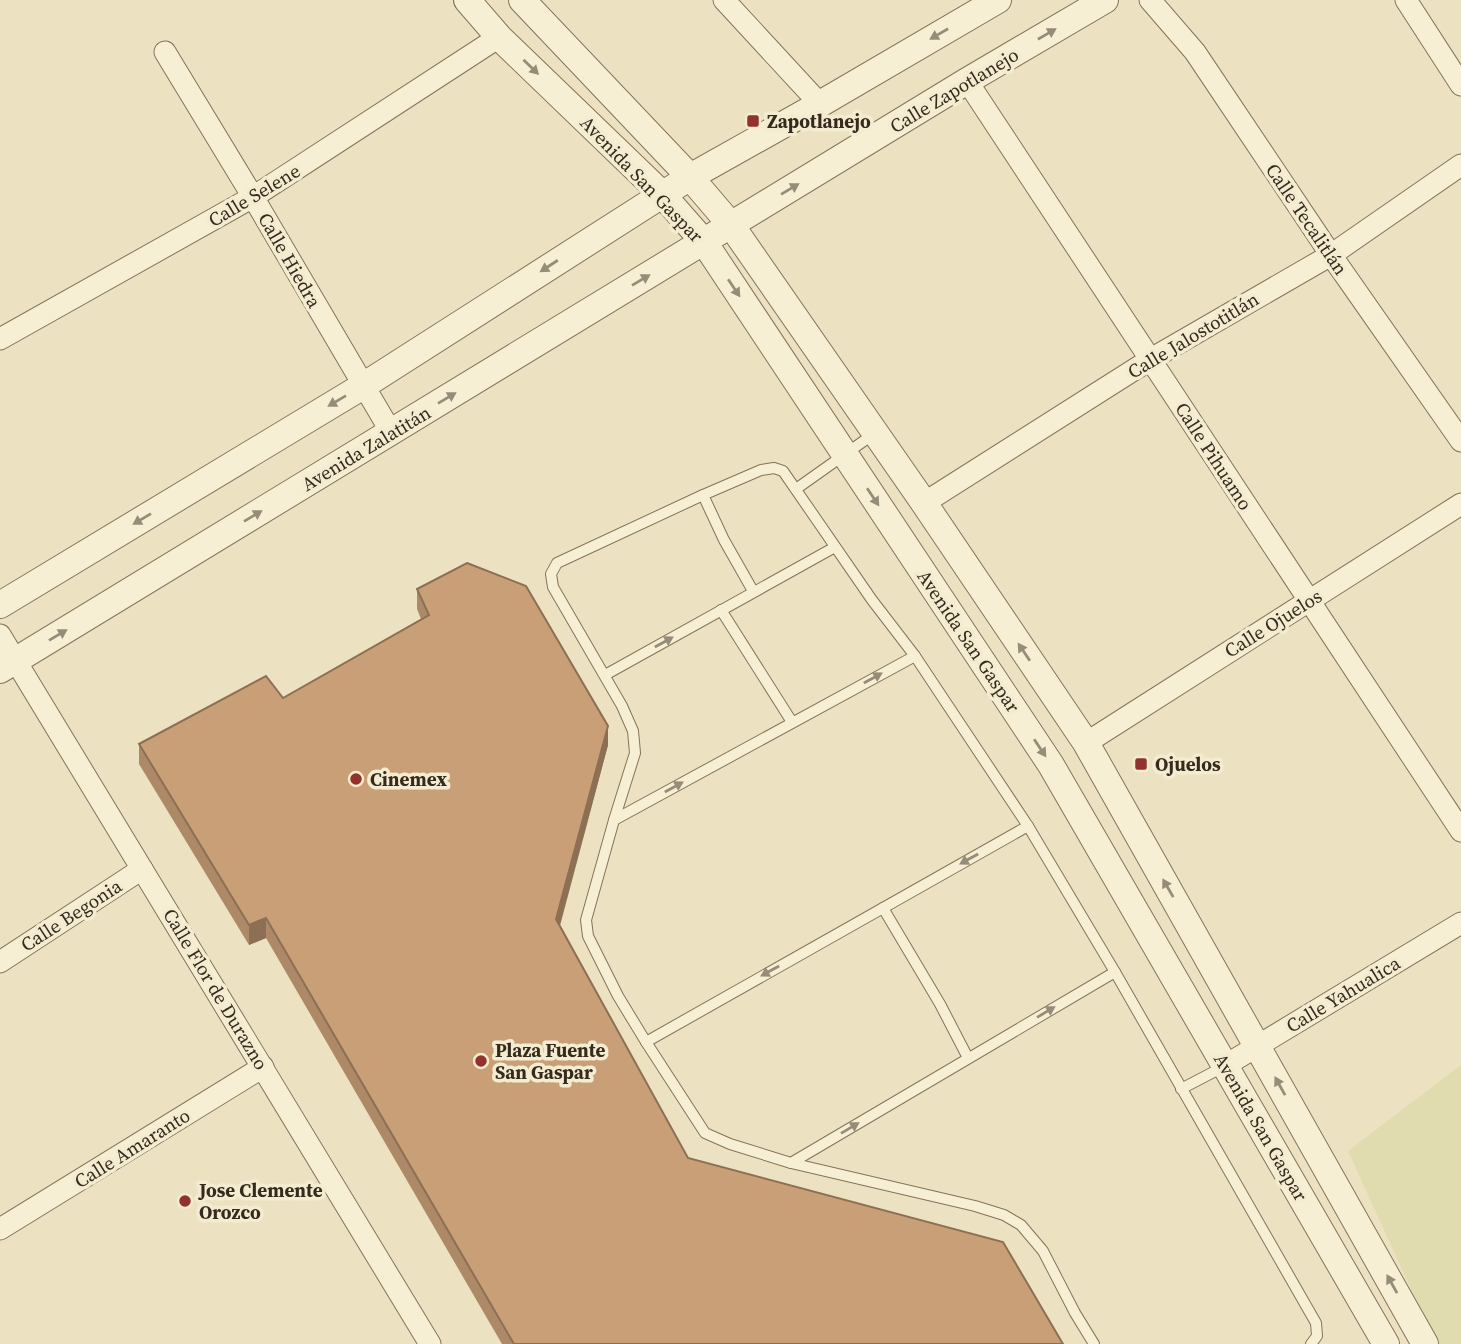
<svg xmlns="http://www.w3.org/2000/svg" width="1461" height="1344" viewBox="0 0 1461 1344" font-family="'Source Serif 4',serif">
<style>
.farmland{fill:#e1dcaf}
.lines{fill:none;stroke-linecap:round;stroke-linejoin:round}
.service-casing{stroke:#847359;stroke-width:12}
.minor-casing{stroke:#847359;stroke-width:23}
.tertiary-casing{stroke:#847359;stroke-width:28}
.service{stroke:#f7efd4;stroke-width:10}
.minor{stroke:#f7efd4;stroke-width:21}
.tertiary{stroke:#f7efd4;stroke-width:26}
.wall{fill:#ad8967}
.shaded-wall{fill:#8d6f54}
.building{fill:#c99f78;stroke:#8d6f54;stroke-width:2}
.oneway{fill:#968c78}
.poi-dot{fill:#91322c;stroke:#f4ecd0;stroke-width:2.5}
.labels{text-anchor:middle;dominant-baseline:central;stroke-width:7;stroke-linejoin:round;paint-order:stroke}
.street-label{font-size:19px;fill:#352a1d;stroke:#f4ecd0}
.poi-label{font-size:19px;font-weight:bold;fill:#352a1d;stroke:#f4ecd0;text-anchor:start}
</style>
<rect width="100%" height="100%" fill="#ece2c1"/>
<path class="farmland" d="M 1461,1065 L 1461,1344 L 1436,1344 L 1348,1151 Z"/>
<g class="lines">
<defs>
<g id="service">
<path d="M 796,489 L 875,433"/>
<path d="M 703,495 L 724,540 L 753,591"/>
<path d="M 721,610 L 792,722"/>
<path d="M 605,675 L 835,547"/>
<path d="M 614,820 L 915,656"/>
<path d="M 883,908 L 940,1004 L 968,1058"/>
<path d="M 646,1042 L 1028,826"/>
<path d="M 1181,1089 L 1225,1066"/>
<path d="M 791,1163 L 1115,972"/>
<path d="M 1094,1344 L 1075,1313 L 1043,1251 L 1021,1225 L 1004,1215 L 975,1206 L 791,1163 L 730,1144 L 705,1133 L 646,1042 L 618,996 L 588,936 L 586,920 L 614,820 L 635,753 L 633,731 L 622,706 L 553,587 L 551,574 L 557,563 L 703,495 L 761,470 L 774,468 L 783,471 L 872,600 L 915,656 L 1028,826 L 1115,972 L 1316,1323 L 1317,1336 L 1311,1344"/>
</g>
<g id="minor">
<path d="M 724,0 L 820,104"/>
<path d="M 1150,0 L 1195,52 L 1331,255 L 1461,441"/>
<path d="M 1406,0 L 1461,85"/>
<path d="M 165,52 L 253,197 L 391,432"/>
<path d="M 967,81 L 1461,831"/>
<path d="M 0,339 L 253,197 L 499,37"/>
<path d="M 924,503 L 1151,359 L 1331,255 L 1461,165"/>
<path d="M 0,635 L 430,1344"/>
<path d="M 1086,743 L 1461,504"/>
<path d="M 0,962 L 142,869"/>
<path d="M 1226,1065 L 1461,923"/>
<path d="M 0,1229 L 263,1067"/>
</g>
<g id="tertiary">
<path d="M 467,0 L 499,37 L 662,194 L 704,242 L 1051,765 L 1386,1344"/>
<path d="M 522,0 L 690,177 L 731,225 L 924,503 L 1086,743 L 1425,1344"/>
<path d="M 0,605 L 363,386 L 690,177 L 820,104 L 998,0"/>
<path d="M 0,670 L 967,81 L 1105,0"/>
</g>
</defs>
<use href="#service" class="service-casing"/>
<use href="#minor" class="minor-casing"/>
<use href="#tertiary" class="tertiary-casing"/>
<use href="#service" class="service"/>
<use href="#minor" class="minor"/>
<use href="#tertiary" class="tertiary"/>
</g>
<path class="wall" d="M 417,589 L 608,745 L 560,926 L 688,1158 L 1063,1344 L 502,1344 L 266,938 L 249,945 L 139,764 L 139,744 L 283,698 L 421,619 L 417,609 Z"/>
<g class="shaded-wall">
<path d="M 608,726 L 608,745 L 556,939 L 556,919 Z"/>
<path d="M 266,918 L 266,938 L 249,945 L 249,925 Z"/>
</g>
<path class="building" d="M 467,563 L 526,586 L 608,726 L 556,919 L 688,1158 L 1003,1242 L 1063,1344 L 514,1344 L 266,918 L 249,925 L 139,744 L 266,676 L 283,698 L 429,615 L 417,589 Z"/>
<defs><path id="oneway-solid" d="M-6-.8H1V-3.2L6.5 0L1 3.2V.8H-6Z" transform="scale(1.75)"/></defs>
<g class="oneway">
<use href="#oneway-solid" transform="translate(939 34) rotate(150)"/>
<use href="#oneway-solid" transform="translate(1047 34) rotate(-30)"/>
<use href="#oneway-solid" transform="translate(531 67) rotate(44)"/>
<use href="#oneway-solid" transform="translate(790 189) rotate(-31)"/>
<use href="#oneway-solid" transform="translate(549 266) rotate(147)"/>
<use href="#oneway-solid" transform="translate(641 280) rotate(-31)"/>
<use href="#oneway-solid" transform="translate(734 288) rotate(56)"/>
<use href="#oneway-solid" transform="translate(447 398) rotate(-31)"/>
<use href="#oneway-solid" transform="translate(337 401) rotate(149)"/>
<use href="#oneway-solid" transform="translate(873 497) rotate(56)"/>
<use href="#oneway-solid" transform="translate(253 516) rotate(-31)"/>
<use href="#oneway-solid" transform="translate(142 519) rotate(149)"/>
<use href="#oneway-solid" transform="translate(58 635) rotate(-31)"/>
<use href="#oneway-solid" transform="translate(664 642) rotate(-29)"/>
<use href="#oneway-solid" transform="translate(1024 652) rotate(-124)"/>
<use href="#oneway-solid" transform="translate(873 678) rotate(-29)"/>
<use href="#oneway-solid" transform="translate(1040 748) rotate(56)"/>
<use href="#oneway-solid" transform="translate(674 787) rotate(-29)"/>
<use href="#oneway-solid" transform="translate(969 859) rotate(151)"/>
<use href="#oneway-solid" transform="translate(1168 888) rotate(-120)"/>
<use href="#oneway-solid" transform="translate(770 971) rotate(151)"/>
<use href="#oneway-solid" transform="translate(1046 1012) rotate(-31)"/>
<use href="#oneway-solid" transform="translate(1280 1086) rotate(-119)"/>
<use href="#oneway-solid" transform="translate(850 1128) rotate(-31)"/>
<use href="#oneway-solid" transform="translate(1392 1284) rotate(-119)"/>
</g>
<g class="poi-dot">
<rect x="746" y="114" width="14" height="14" rx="3.5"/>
<rect x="1134" y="757" width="14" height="14" rx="3.5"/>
<circle cx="356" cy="779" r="7"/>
<circle cx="481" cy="1061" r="7"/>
<circle cx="185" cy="1201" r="7"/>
</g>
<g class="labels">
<g class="street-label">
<text transform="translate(954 90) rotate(-31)">Calle Zapotlanejo</text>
<text transform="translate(642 179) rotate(46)">Avenida San Gaspar</text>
<text transform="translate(254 195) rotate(-31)">Calle Selene</text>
<text transform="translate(1307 219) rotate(56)">Calle Tecalitlán</text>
<text transform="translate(290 260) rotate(60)">Calle Hiedra</text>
<text transform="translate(1193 335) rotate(-31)">Calle Jalostotitlán</text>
<text transform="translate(366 448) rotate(-31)">Avenida Zalatitán</text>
<text transform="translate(1214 456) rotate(57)">Calle Pihuamo</text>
<text transform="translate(1273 623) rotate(-32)">Calle Ojuelos</text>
<text transform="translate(969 641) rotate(56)">Avenida San Gaspar</text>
<text transform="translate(71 915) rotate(-33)">Calle Begonia</text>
<text transform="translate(216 989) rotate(59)">Calle Flor de Durazno</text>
<text transform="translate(1343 994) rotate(-31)">Calle Yahualica</text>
<text transform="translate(1261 1127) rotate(60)">Avenida San Gaspar</text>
<text transform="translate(132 1148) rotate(-32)">Calle Amaranto</text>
</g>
<g class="poi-label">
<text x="767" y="121">Zapotlanejo</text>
<text x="1155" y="764">Ojuelos</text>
<text x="370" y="779">Cinemex</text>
<text x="495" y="1050">Plaza Fuente<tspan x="495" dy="22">San Gaspar</tspan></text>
<text x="199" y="1190">Jose Clemente<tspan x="199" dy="22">Orozco</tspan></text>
</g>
</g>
</svg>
